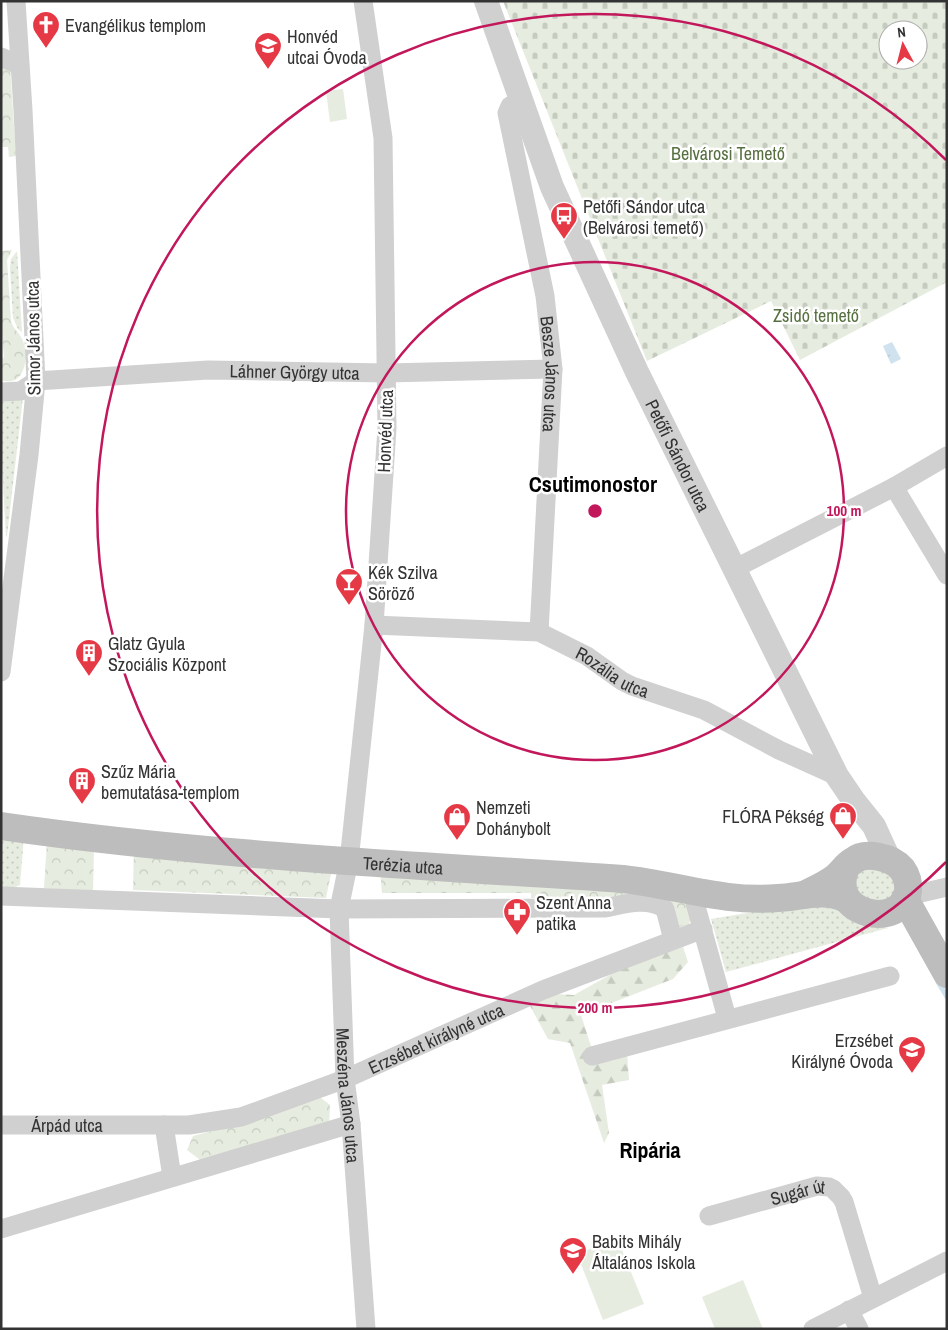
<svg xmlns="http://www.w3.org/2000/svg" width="948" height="1330" viewBox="0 0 948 1330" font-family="'Archivo Narrow',sans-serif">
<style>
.grass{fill:url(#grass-dots)}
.forest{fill:url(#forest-firs)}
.cemetery{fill:url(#cemetery-stones);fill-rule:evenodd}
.park{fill:url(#park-crowns)}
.pitch{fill:#e6ecdf}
.water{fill:url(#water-ripples)}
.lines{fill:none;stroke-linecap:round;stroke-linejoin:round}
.stream{stroke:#cfe2ee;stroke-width:5}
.minor{stroke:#d0d0d0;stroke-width:19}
.tertiary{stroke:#d0d0d0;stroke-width:24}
.secondary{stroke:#bdbdbd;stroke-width:28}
.ring{fill:none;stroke:#c2185b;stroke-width:2.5}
.labels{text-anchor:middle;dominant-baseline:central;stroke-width:5;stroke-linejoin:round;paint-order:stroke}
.poi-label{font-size:18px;fill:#333;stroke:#fff;text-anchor:start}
.park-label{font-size:18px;fill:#56703f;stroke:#fff}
.street-label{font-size:18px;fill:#333;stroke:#fff}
.district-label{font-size:22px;font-weight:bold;fill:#000;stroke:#fff}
.centre{fill:#c2185b;stroke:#fff;stroke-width:2.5}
.ring-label{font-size:15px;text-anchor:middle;font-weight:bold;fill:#c2185b;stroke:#fff;stroke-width:5;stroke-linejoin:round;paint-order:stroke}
</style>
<defs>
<pattern id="grass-dots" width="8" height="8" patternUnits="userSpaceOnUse" patternTransform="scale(1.25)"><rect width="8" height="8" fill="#e6ecdf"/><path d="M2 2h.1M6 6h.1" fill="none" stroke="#c6cbc0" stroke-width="1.8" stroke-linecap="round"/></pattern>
<pattern id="forest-firs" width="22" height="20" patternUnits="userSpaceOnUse" patternTransform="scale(1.25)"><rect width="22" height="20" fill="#e6ecdf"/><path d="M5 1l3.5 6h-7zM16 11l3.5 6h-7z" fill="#c6cbc0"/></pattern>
<pattern id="cemetery-stones" width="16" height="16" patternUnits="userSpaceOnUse" patternTransform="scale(1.25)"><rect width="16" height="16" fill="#e6ecdf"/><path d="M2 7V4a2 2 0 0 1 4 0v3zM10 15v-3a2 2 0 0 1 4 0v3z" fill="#c6cbc0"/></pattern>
<pattern id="park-crowns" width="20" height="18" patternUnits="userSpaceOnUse" patternTransform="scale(1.25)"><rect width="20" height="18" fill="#e6ecdf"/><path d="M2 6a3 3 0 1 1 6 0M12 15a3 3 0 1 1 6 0" fill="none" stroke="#c6cbc0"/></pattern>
<pattern id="water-ripples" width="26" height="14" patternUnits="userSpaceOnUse" patternTransform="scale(1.25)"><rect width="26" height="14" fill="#cfe2ee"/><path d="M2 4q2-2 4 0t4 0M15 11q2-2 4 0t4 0" fill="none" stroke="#b2c2cd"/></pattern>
</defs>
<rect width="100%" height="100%" fill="#fff"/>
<g class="grass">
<path d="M 17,251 L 22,332 L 18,329 L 13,318 L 10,268 L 11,259 Z"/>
<path d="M 23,397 L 7,536 L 6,537 L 1,448 L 1,398 Z"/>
<path d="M 1,834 L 24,836 L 20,885 L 10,889 L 1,888 Z"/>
<path d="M 891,866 L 902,897 L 861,905 L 851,867 Z"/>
<path d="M 832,899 L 867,925 L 888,928 L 726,972 L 711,919 Z"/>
</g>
<path class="forest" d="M 683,947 L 688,962 L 673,979 L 581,1015 L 591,1046 L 627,1052 L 629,1080 L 602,1085 L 609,1133 L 604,1143 L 570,1043 L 548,1039 L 529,1004 L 554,994 L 574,995 L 624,967 Z"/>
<path class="cemetery" d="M 503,1 L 947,1 L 947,282 L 800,360 L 771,301 L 647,361 ZM 888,30 L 918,30 L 918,60 L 888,60 Z"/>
<g class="park">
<path d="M 1,62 L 10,66 L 16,156 L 9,157 L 8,147 L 1,147 Z"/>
<path d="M 12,250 L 7,260 L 11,321 C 13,329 20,333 23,341 C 29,358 25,388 1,380 L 1,357 L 4,358 L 1,323 L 1,251 Z"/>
<path d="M 47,841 L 94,847 L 93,892 L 44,888 Z"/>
<path d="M 134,847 L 332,869 L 326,898 L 133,890 Z"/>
<path d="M 380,870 L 685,897 L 691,916 L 689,925 L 679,927 L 667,908 L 610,900 L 531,898 L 531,893 L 382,893 Z"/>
<path d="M 317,1095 L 330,1105 L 329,1125 L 203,1162 L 187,1150 L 193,1136 L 246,1122 Z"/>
</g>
<g class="pitch">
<path d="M 343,89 L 347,119 L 330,122 L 326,91 Z"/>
<path d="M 617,1238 L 644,1304 L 603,1320 L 577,1254 Z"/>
<path d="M 743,1280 L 763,1329 L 715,1329 L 702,1297 Z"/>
</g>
<path class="water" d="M 892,342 L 901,359 L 891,364 L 883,346 Z"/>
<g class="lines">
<path class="stream" d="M 938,982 L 947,997"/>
<g class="minor">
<path id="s1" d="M 363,1 L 383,138 L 387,428 L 374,625 L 349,861 L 339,909 L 345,1079 L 351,1124 L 366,1329"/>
<path d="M 1,57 L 15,63 L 20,68"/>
<path id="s2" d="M 521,101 L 510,106 L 507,113 L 545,296 L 553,369 L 539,632"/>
<path id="s3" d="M 36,381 L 208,370 L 387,373 L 553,369"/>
<path d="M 1,392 L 21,391 L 36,381"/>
<path d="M 894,487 L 947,575"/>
<path d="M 734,569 L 894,487 L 947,456"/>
<path id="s4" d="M 374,625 L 539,632 L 587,656 L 622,681 L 632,686 L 704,710 L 779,750 L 837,776"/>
<path d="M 1,672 L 29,455 L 36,381 L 23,110 L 16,1"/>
<path d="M 692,892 L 727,1018"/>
<path d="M 1,896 L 339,909 L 605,908 C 625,904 647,897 665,909 L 673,940"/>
<path d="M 908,896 L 947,887"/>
<path d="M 592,1056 L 890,976"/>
<path id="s5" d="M 1,1125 L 189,1125 L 241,1117 L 345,1079 L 543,990 L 703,929"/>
<path d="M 164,1125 L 172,1177"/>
<path id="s6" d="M 709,1216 L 817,1186 L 829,1187 L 833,1189 L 841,1197 L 844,1202 L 873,1298"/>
<path d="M 1,1229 L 351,1124"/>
<path d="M 849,1310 L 859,1329"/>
<path d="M 813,1329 L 947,1261"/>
</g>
<path class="tertiary" id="s7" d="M 486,1 L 552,187 L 637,372 L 837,776 L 854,801 L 874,826 L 890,861"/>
<g class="secondary">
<path id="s8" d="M 1,826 C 207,856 416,865 623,879 C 677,885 724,903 778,898 C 801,897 824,888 846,899"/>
<path d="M 806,894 C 816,889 827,884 836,877 C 842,872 846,865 853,861 C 865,851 892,857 902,869 C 907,876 909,883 908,891 C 903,930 825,917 846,867"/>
<path d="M 905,899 L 947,974"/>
</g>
</g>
<g class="ring">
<circle cx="595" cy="511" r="249"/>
<path d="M946 862A497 497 0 1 1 946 160"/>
</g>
<defs>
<symbol id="church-pin" viewBox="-11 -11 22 30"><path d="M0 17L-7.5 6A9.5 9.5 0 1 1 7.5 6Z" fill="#e63946" stroke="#fff"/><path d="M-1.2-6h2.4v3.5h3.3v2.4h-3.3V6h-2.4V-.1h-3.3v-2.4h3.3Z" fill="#fff"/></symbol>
<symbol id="school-pin" viewBox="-11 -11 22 30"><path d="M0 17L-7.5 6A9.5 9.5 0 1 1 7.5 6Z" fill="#e63946" stroke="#fff"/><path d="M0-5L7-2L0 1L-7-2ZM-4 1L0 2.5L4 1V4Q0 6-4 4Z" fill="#fff"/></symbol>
<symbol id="bus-pin" viewBox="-11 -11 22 30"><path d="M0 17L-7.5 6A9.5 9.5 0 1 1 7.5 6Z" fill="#e63946" stroke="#fff"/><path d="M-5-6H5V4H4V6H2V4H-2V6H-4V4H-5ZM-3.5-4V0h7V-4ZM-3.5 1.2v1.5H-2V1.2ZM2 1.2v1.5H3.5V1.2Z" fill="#fff"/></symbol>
<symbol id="bar-pin" viewBox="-11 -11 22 30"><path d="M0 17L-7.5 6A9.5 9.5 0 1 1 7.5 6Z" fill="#e63946" stroke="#fff"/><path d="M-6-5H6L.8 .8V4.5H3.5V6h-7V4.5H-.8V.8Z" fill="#fff"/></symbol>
<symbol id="building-pin" viewBox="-11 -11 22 30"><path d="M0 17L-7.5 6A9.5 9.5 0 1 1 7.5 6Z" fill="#e63946" stroke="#fff"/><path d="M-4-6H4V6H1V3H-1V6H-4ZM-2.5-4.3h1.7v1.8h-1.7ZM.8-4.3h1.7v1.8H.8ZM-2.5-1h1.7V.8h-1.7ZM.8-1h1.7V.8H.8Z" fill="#fff"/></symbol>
<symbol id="shop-pin" viewBox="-11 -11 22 30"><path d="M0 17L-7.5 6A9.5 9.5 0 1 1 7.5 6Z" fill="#e63946" stroke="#fff"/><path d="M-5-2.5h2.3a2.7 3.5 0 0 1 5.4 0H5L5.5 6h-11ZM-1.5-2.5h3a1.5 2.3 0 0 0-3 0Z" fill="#fff"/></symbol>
<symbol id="pharmacy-pin" viewBox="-11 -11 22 30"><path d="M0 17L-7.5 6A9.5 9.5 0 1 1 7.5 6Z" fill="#e63946" stroke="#fff"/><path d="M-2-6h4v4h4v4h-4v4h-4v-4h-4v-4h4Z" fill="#fff"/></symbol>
</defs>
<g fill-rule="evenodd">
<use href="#church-pin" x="30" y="9" width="32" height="43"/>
<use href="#school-pin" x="252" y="30" width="32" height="43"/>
<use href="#bus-pin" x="548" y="200" width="32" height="43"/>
<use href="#bar-pin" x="333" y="566" width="32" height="43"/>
<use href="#building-pin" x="73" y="637" width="32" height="43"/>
<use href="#building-pin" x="66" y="765" width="32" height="43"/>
<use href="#shop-pin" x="827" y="800" width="32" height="43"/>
<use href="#shop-pin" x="441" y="801" width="32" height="43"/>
<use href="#pharmacy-pin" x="501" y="896" width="32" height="43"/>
<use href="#school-pin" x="896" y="1034" width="32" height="43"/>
<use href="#school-pin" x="557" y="1235" width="32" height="43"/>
</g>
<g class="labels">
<g class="poi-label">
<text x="65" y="25">Evangélikus templom</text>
<text x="287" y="36">Honvéd<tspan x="287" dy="21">utcai Óvoda</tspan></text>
<text x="583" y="206">Petőfi Sándor utca<tspan x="583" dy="21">(Belvárosi temető)</tspan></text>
<text x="368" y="572">Kék Szilva<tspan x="368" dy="21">Söröző</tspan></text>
<text x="108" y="643">Glatz Gyula<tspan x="108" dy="21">Szociális Központ</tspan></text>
<text x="101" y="771">Szűz Mária<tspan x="101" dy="21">bemutatása-templom</tspan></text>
<text x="476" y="807">Nemzeti<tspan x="476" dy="21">Dohánybolt</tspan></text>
<text x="824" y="816" text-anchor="end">FLÓRA Pékség</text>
<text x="536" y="902">Szent Anna<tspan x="536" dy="21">patika</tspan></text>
<text x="893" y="1040" text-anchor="end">Erzsébet<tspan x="893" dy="21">Királyné Óvoda</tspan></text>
<text x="592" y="1241">Babits Mihály<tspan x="592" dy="21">Általános Iskola</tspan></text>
</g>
<g class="park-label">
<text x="728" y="153">Belvárosi Temető</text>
<text x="816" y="315">Zsidó temető</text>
</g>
<g class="street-label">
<text transform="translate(33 338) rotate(-91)">Simor János utca</text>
<text stroke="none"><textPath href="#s3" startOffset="259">Láhner György utca</textPath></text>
<text stroke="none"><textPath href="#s2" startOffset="285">Besze János utca</textPath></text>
<text transform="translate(385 431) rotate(-88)">Honvéd utca</text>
<text stroke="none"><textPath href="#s7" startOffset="494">Petőfi Sándor utca</textPath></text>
<text stroke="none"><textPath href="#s4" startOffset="249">Rozália utca</textPath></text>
<text stroke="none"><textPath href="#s8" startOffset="404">Terézia utca</textPath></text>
<text stroke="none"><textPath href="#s5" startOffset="451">Erzsébet királyné utca</textPath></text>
<text stroke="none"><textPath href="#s1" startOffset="1099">Meszéna János utca</textPath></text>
<text stroke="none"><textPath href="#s5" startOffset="66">Árpád utca</textPath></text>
<text stroke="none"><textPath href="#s6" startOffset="92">Sugár út</textPath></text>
</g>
<g class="district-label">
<text x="593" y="484">Csutimonostor</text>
<text x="650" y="1150">Ripária</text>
</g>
</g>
<circle cx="595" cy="511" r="8" class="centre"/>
<g class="ring-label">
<text x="844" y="516">100 m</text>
<text x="595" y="1013">200 m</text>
</g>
<rect width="948" height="1330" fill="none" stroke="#333333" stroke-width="5"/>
<g transform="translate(903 45) rotate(353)"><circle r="24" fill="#ffffff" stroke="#adadad"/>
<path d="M0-4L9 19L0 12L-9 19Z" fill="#e63946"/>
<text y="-8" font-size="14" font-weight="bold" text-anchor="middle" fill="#333333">N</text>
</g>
</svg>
